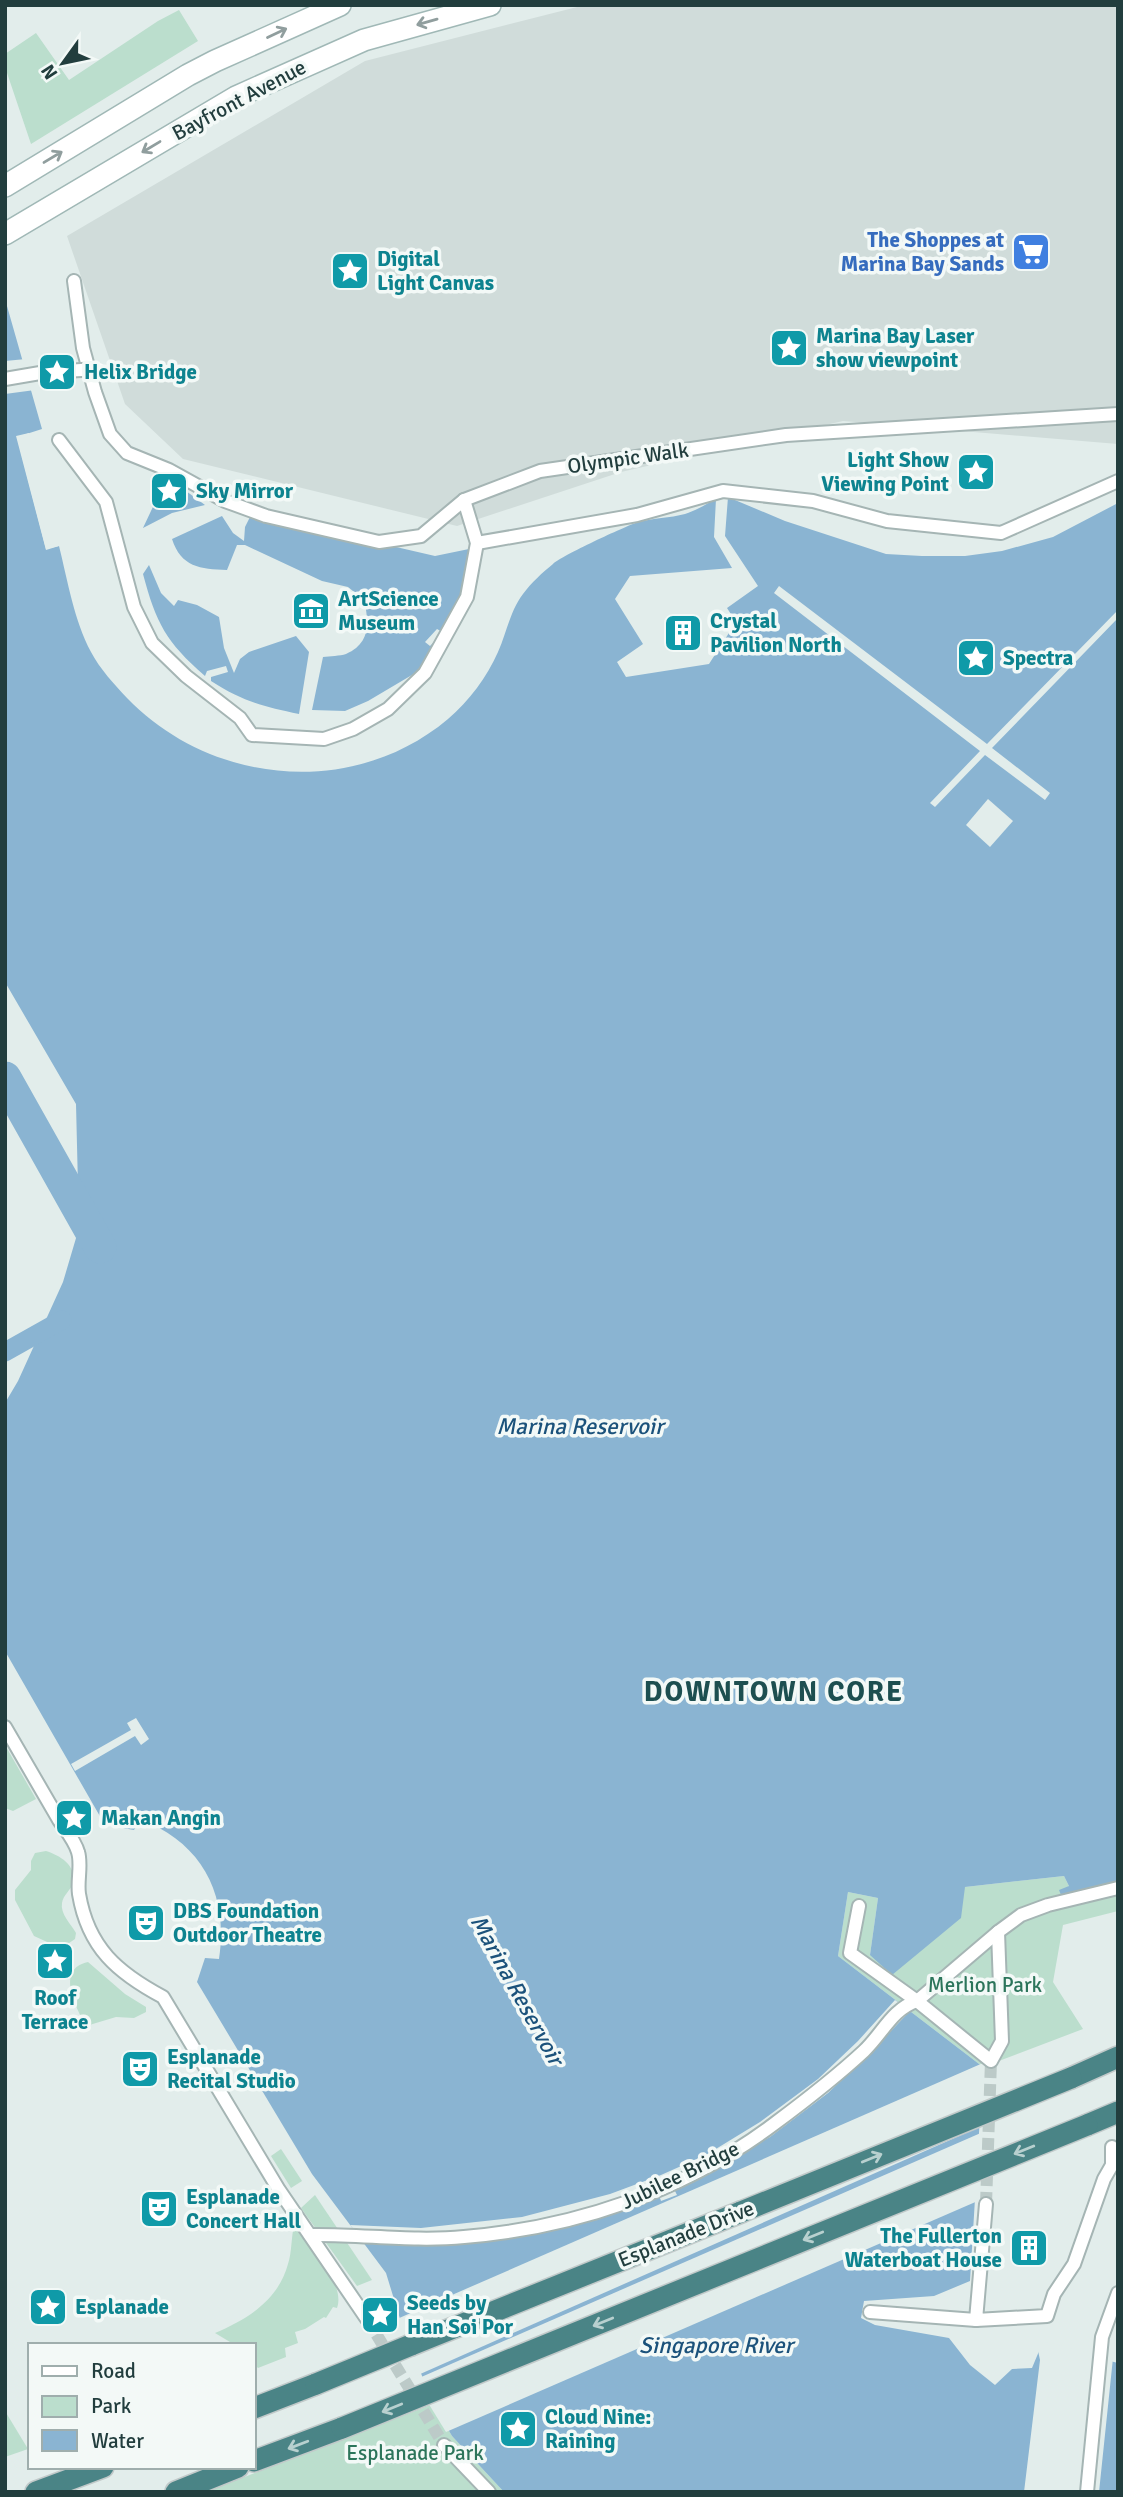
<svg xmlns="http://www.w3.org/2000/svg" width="1123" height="2497" viewBox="0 0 1123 2497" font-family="Signika,sans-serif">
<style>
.built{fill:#d0dcda}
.green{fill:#bbdecd}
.water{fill:#8ab4d2}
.pier{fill:#e2edeb}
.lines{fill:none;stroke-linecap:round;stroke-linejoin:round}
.canal{stroke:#8ab4d2;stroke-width:19}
.river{stroke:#8ab4d2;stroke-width:33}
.pedestrian-tunnel{stroke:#bccac8;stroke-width:12;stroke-dasharray:12 6;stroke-linecap:butt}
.pedestrian-casing{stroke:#a5b5b4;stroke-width:16}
.secondary-casing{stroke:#a0b8b6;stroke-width:24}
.trunk-casing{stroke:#c1c9c9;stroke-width:24}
.pedestrian{stroke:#fff;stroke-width:12}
.secondary{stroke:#fff;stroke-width:21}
.trunk{stroke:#4a8486;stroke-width:21}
.pedestrian-bridge-casing{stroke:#a5b5b4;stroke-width:16;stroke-linecap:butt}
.trunk-bridge-casing{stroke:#c1c9c9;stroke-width:24;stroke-linecap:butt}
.pedestrian-bridge{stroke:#fff;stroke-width:12}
.trunk-bridge{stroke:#4a8486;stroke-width:21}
.oneway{stroke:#909e9e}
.oneway2{stroke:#b8d0cf}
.labels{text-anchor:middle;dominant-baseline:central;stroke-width:7;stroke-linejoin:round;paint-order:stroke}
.street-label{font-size:21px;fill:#223e3e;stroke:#f3f9f7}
.shop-label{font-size:21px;font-weight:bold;fill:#366cbe;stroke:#f3f9f7;text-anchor:end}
.culture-label{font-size:21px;font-weight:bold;fill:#0d838f;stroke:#f3f9f7;text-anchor:start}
.park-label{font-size:21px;fill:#2c755b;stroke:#f3f9f7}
.water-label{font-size:23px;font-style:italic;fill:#1b527b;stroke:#f3f9f7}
.district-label{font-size:28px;font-weight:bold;letter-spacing:2px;fill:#1d4f50;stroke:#f3f9f7}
</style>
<rect width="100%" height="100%" fill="#e2edeb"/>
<path class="built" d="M 585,5 L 1118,5 L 1118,444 L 843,421 L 621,472 L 457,526 L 183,459 L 125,404 L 67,236 L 365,61 Z"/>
<g class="green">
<path d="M 179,10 L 198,41 L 31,144 L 5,67 L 5,54 L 36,33 L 69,80 L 158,21 Z"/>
<path d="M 5,1745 L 36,1799 L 13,1811 L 5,1808 Z"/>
<path d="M 46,1851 C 59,1855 77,1865 73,1883 C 71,1890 63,1895 62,1903 C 60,1914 71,1924 76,1933 L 75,1939 L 66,1945 L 56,1946 L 34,1936 L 15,1900 L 15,1890 L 31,1870 L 31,1861 L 35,1853 Z"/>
<path d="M 1064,1876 L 1069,1886 L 1061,1895 L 1118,1881 L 1118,1911 L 1063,1925 L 1053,1982 L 1083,2029 L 983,2067 L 838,1956 L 848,1892 L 878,1898 L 870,1955 L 965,1887 Z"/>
<path d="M 88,1962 L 125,1994 L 146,2007 L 146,2012 L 134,2018 L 116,2017 L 86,2026 C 76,2007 55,1969 88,1962 Z"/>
<path d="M 281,2149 L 302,2181 L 291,2188 L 271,2156 Z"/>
<path d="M 315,2195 L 372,2280 L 357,2286 L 301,2208 Z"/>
<path d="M 294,2226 C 309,2246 346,2283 337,2308 L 333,2307 L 326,2318 L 324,2317 L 305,2329 L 295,2332 L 298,2343 L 285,2348 L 286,2357 L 258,2368 L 254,2364 L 254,2345 L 235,2345 L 215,2333 C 247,2319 278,2301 288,2264 C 292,2252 291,2238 294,2226 Z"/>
<path d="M 433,2404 L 452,2436 L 504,2492 L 206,2492 Z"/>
<path d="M 5,2411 L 28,2449 L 5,2457 Z"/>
</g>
<g class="water">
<path d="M 5,299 L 42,429 L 17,437 L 46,549 L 59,546 C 68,582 74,620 91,652 C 100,669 114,684 127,698 C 211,785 353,799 448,719 C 469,701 487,677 498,652 C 507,632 510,611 523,594 C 531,583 543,572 553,564 C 563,555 624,527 638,522 C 653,518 670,518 685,514 C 698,510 711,501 723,495 L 785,521 L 886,554 L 922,556 L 965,556 L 1002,551 L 1053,537 L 1118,503 L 1118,1881 L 1061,1895 L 1059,1890 L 1069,1886 L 1064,1876 L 965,1887 L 961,1918 L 892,1975 L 870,1955 L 878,1898 L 848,1892 L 838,1956 L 983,2067 L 970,2281 L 934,2296 L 864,2301 L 861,2318 L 875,2325 L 949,2338 L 970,2365 L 995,2385 L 1012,2369 L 1032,2368 L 1042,2344 L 1118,2363 L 1118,2492 L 504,2492 L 452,2436 L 433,2404 L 401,2322 L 386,2273 L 312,2174 L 197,1982 L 205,1958 L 219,1959 C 229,1894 202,1843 140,1819 L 134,1830 L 105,1825 L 5,1651 L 5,1403 L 18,1381 L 63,1282 L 79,1228 L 76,1104 L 5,982 Z"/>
<path d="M 167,477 L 205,505 L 172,513 L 143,528 Z"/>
<path d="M 256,505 L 288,522 L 435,556 L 469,549 L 465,587 L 446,634 L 437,629 L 425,642 L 430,646 L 438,638 L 443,642 L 417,672 L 368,701 L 345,711 L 312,710 L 323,657 C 330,656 340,656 346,654 C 371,643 369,622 364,600 L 348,587 L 322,581 L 245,545 L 237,545 L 227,570 C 200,569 181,567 172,539 L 222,516 L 233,533 L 244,541 L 245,527 Z"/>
<path d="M 149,565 L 161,593 L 174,606 L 178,600 L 197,605 L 219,617 L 224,648 L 234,673 L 240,659 L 249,652 L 296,636 L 309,652 L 299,714 C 264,707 242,701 211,681 L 211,677 L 228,672 L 226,666 L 207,671 L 205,676 C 166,642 156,623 143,574 Z"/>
</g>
<g class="pier">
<path d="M 26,359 L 35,390 L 5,394 L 5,361 Z"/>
<path d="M 29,433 L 30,436 L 21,439 L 49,545 L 58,543 L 59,546 L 46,550 L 16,436 Z"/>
<path d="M 723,495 L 728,497 L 725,536 L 758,586 L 727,608 L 736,622 L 709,664 L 626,677 L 617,662 L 643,644 L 615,599 L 630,576 L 732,568 L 714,537 L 716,499 Z"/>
<path d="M 779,586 L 987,744 L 1118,610 L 1118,618 L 992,748 L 1050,793 L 1045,800 L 985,755 L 935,807 L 930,803 L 980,751 L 774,593 Z"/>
<path d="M 988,799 L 1013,821 L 990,847 L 966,825 Z"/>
<path d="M 136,1718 L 149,1739 L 141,1745 L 135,1736 L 75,1771 L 71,1764 L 131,1730 L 127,1723 Z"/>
<path d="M 895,2000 L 910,2011 L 870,2053 L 828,2093 L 770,2137 L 674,2189 L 677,2195 L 661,2201 L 659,2195 L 524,2235 L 463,2244 L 421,2246 L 364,2242 L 350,2225 L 421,2228 L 522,2217 L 610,2194 L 661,2175 L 706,2155 L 760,2122 L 818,2079 L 858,2041 Z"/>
<path d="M 983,2063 L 987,2067 L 984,2125 L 418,2375 L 397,2319 Z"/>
<path d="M 983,2132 L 980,2200 L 446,2432 L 430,2406 L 419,2378 Z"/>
<path d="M 1041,2341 L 1113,2358 L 1099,2492 L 1024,2492 L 1040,2360 L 1037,2346 Z"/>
</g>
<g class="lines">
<path class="canal" d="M 5,1352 L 62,1320"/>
<path class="river" d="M 5,1078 L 100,1247"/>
<g class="pedestrian-tunnel">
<path d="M 986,2204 L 991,2061"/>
<path d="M 367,2319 L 444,2445"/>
</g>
<defs>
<g id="pedestrian">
<path d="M 74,281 L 83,348 L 95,392 L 110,434 L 127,453 L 169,470 L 225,501 L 266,516 L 379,542 L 421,536 L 464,500 L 540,471 L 786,435 L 1118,414"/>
<path d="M 59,440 L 106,502 L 134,607 L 152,643 L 186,676 L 240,718 L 252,735 L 324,739 L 353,729 L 388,709 L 425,673 L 467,597 L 477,543 L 464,500"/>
<path d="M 477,543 L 637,515 L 723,491 L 813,501 L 887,521 L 1001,533 L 1118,481"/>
<path d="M 5,1727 C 23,1758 41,1789 59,1820 C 65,1829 75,1841 78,1852 C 82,1864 77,1881 79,1894 C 88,1948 118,1973 163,1997 L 279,2190 L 367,2319"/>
<path d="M 859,1906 L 850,1953 L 917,2001 L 991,2061 L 1002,2041 L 998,1932 L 1021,1915 L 1048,1905 L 1118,1888"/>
<path d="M 986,2204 L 976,2320 L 1047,2316 L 1054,2294 L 1074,2264 L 1104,2179 L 1112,2165 L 1112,2147"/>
<path d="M 310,2235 C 361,2234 413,2242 464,2237 C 574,2228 685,2191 774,2124 C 805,2101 836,2077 864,2051 C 883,2033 892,2009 917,2001 L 998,1932"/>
<path d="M 870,2312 L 976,2320"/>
<path d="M 444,2445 L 489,2492"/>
<path d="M 1087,2492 L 1102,2337 L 1118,2293"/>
</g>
<g id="secondary">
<path d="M 5,186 L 188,75 L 215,61 L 340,5"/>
<path d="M 5,234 L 236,97 L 364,40 L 490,5"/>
</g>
<g id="trunk">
<path d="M 1071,2078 L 1118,2057"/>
<path d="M 1087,2125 L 1118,2112"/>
<path d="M 411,2345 L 741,2212"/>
<path d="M 254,2408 L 316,2384"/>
<path d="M 254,2461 L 342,2428"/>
<path d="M 36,2492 L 103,2467"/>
<path d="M 176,2492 L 238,2467"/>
</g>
</defs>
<use href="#pedestrian" class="pedestrian-casing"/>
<use href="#secondary" class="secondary-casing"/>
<use href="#trunk" class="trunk-casing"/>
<use href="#pedestrian" class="pedestrian"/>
<use href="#secondary" class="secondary"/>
<use href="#trunk" class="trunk"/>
<defs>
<path id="pedestrian-bridge" d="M 5,379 L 46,372 L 99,369"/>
<g id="trunk-bridge">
<path d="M 741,2212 L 1071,2078"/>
<path d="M 316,2384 L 411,2345"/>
<path d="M 342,2428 L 1087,2125"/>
</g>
</defs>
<use href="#pedestrian-bridge" class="pedestrian-bridge-casing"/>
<use href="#trunk-bridge" class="trunk-bridge-casing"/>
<use href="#pedestrian-bridge" class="pedestrian-bridge"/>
<use href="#trunk-bridge" class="trunk-bridge"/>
</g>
<defs><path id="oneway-shaft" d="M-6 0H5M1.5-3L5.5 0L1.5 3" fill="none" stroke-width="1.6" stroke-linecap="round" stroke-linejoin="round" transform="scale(1.75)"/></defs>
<g class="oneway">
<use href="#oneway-shaft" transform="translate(427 22) rotate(164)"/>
<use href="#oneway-shaft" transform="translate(277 33) rotate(-25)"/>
<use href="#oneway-shaft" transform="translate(151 147) rotate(149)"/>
<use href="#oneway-shaft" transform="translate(53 157) rotate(-31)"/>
</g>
<g class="oneway2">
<use href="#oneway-shaft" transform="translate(1024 2150) rotate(158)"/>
<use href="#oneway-shaft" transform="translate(872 2158) rotate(-22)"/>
<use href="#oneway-shaft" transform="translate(813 2236) rotate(158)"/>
<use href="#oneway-shaft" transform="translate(603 2322) rotate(158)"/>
<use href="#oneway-shaft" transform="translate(392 2408) rotate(158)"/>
<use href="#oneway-shaft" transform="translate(298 2445) rotate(159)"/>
</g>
<defs>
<symbol id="supermarket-square" viewBox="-11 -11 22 22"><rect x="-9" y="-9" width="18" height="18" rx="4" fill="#3f7fe0" stroke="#f3f9f7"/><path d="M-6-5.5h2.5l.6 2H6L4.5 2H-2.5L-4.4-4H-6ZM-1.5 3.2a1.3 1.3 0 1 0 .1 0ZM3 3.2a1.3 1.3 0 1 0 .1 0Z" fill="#fff"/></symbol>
<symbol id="sight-square" viewBox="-11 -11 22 22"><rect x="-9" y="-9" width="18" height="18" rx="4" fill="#0f9aa8" stroke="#f3f9f7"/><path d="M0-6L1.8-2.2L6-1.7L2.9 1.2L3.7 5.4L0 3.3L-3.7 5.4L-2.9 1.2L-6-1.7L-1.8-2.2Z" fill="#fff"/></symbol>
<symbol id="museum-square" viewBox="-11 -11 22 22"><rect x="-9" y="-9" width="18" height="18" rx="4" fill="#0f9aa8" stroke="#f3f9f7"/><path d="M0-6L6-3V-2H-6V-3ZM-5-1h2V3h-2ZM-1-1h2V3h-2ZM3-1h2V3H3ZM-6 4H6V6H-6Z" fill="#fff"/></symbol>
<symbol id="building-square" viewBox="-11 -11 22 22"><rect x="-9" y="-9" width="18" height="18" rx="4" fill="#0f9aa8" stroke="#f3f9f7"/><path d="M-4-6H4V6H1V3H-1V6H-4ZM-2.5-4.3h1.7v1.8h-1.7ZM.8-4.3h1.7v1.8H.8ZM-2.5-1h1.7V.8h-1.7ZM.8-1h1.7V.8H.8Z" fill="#fff"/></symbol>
<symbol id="theatre-square" viewBox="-11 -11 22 22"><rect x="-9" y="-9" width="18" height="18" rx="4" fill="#0f9aa8" stroke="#f3f9f7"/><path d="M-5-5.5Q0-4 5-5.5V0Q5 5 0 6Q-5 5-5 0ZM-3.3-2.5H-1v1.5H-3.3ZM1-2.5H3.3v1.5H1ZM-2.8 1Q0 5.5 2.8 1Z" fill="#fff"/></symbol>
</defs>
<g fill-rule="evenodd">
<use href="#supermarket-square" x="1009" y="230" width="44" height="44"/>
<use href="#sight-square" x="328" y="249" width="44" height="44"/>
<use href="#sight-square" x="767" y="326" width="44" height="44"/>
<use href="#sight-square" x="35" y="350" width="44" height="44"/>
<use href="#sight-square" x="954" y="450" width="44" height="44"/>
<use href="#sight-square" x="147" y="469" width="44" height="44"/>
<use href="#museum-square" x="289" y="589" width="44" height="44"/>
<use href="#building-square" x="661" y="611" width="44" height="44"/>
<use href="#sight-square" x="954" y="636" width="44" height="44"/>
<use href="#sight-square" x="52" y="1796" width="44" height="44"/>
<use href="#theatre-square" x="124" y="1901" width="44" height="44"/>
<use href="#sight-square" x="33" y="1939" width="44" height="44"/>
<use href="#theatre-square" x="118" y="2047" width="44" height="44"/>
<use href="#theatre-square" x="137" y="2187" width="44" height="44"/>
<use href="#building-square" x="1007" y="2226" width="44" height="44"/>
<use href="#sight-square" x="26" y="2285" width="44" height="44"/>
<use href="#sight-square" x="358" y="2293" width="44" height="44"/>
<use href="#sight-square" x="496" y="2407" width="44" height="44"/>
</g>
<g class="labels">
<g class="street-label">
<text transform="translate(239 100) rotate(-28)">Bayfront Avenue</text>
<text transform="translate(628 458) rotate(-8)">Olympic Walk</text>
<text transform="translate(680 2175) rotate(-26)">Jubilee Bridge</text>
<text transform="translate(686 2234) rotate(-22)">Esplanade Drive</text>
</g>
<g class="shop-label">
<text x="1004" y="240">The Shoppes at<tspan x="1004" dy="24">Marina Bay Sands</tspan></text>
</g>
<g class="culture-label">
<text x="377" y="259">Digital<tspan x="377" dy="24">Light Canvas</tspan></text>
<text x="816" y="336">Marina Bay Laser<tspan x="816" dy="24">show viewpoint</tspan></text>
<text x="84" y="372">Helix Bridge</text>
<text x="949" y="460" text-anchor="end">Light Show<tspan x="949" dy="24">Viewing Point</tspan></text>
<text x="196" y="491">Sky Mirror</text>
<text x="338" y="599">ArtScience<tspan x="338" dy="24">Museum</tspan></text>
<text x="710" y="621">Crystal<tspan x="710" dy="24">Pavilion North</tspan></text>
<text x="1003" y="658">Spectra</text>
<text x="101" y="1818">Makan Angin</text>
<text x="173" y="1911">DBS Foundation<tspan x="173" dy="24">Outdoor Theatre</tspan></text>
<text x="55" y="1998" text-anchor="middle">Roof<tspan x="55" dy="24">Terrace</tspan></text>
<text x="167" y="2057">Esplanade<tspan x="167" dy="24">Recital Studio</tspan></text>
<text x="186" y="2197">Esplanade<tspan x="186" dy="24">Concert Hall</tspan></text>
<text x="1002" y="2236" text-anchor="end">The Fullerton<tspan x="1002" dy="24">Waterboat House</tspan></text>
<text x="407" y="2303">Seeds by<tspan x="407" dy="24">Han Soi Por</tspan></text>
<text x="75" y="2307">Esplanade</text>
<text x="545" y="2417">Cloud Nine:<tspan x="545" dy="24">Raining</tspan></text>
</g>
<g class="park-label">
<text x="985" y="1985">Merlion Park</text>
<text x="415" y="2453">Esplanade Park</text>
</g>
<g class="water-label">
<text x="580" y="1426">Marina Reservoir</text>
<text transform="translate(517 1990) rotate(61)">Marina Reservoir</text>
<text x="716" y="2345">Singapore River</text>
</g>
<g class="district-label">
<text x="774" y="1692">DOWNTOWN CORE</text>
</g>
</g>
<rect width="1123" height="2497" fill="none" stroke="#223e3e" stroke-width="14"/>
<rect x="28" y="2343" width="228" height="126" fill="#f3f9f7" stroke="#9faead" stroke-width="2"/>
<rect x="42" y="2366" width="35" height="10" fill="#ffffff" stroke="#9faead" stroke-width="2"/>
<text x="91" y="2378" font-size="21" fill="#223e3e">Road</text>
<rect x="42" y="2396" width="35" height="21" fill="#bbdecd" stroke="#9faead" stroke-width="2"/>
<text x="91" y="2413" font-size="21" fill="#223e3e">Park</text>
<rect x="42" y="2430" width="35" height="21" fill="#8ab4d2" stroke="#9faead" stroke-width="2"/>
<text x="91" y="2448" font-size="21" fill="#223e3e">Water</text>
<g transform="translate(63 63) rotate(237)" stroke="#f3f9f7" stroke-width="5" paint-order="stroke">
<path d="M0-5L12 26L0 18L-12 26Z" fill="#223e3e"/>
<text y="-10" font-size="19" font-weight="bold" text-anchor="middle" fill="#223e3e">N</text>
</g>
</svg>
